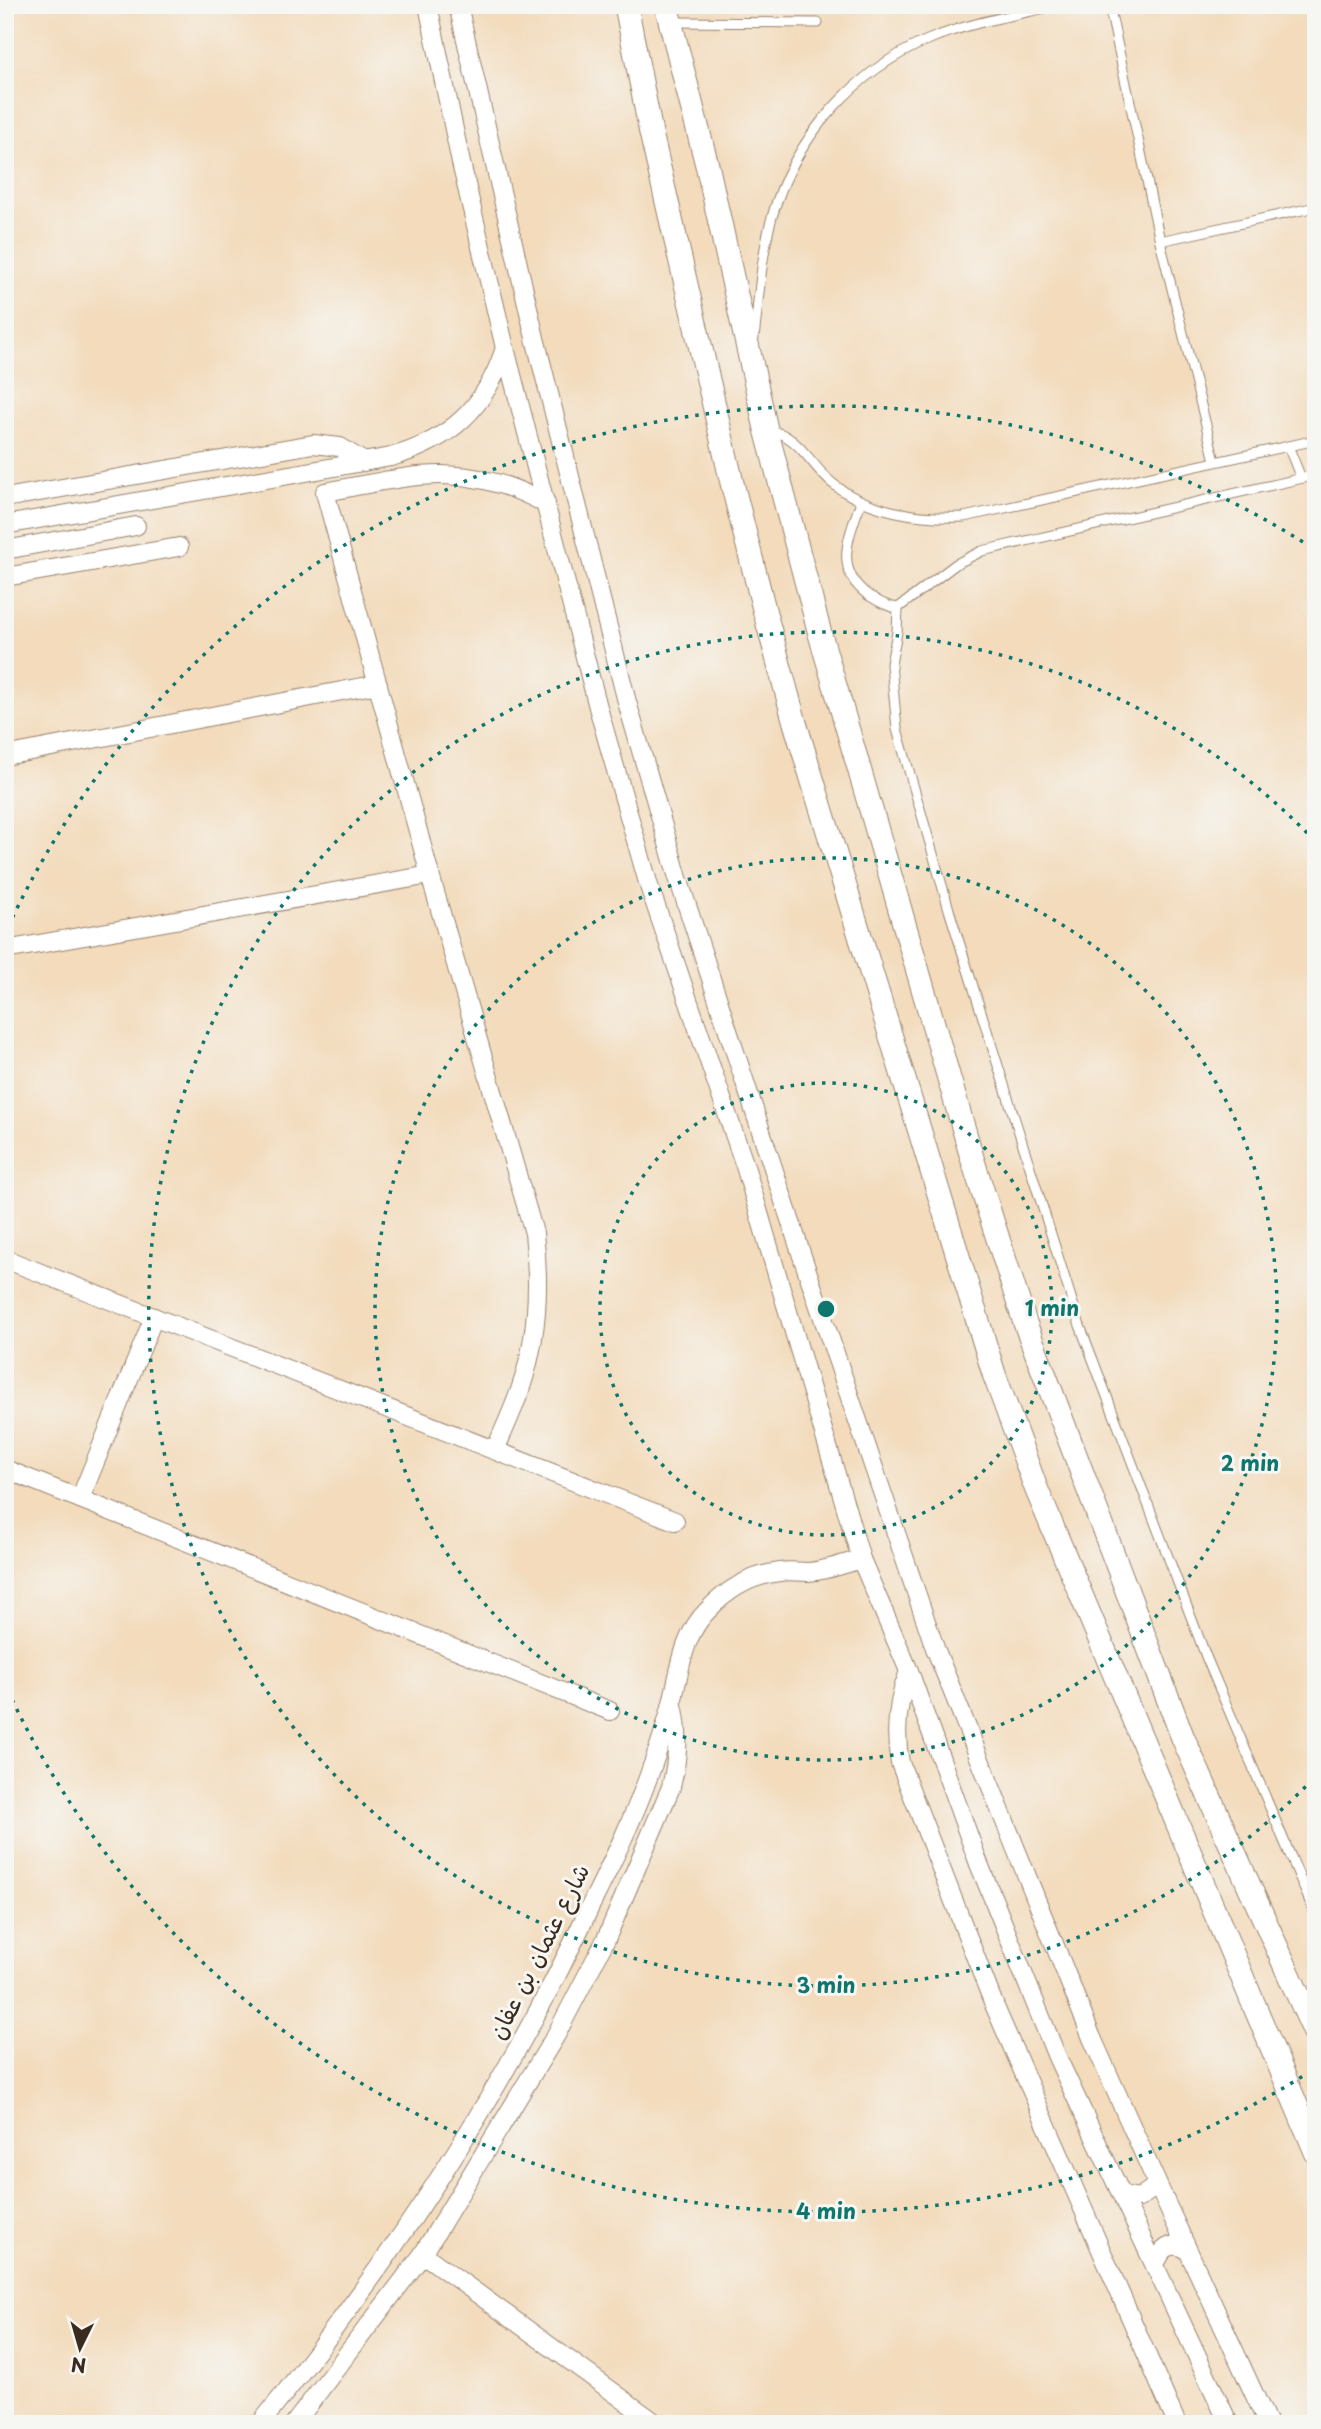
<svg xmlns="http://www.w3.org/2000/svg" width="1321" height="2429" viewBox="0 0 1321 2429" font-family="'Playpen Sans','Playpen Sans Arabic',sans-serif">
<style>
.lines{fill:none;stroke-linecap:round;stroke-linejoin:round}
.service-casing{stroke:#97826d;stroke-width:11}
.minor-casing{stroke:#97826d;stroke-width:20}
.tertiary-casing{stroke:#97826d;stroke-width:25}
.service{stroke:#fff;stroke-width:9}
.minor{stroke:#fff;stroke-width:18}
.tertiary{stroke:#fff;stroke-width:23}
.ring{fill:none;stroke:#0f766e;stroke-width:3.5;stroke-dasharray:3.5 7}
.labels{text-anchor:middle;dominant-baseline:central;stroke-width:6;stroke-linejoin:round;paint-order:stroke}
.street-label{font-size:23px;fill:#3b2a1e;stroke:#f6f6f2}
.centre{fill:#0f766e;stroke:#f6f6f2;stroke-width:3.5}
.ring-label{font-size:21px;text-anchor:middle;font-weight:bold;fill:#0f766e;stroke:#f6f6f2;stroke-width:6;stroke-linejoin:round;paint-order:stroke}
</style>
<rect width="100%" height="100%" fill="#f6f6f2"/>
<filter id="ink" filterUnits="userSpaceOnUse"><feTurbulence type="fractalNoise" baseFrequency=".0143" numOctaves="2"/><feDisplacementMap in="SourceGraphic" scale="14" xChannelSelector="R" yChannelSelector="G"/><feConvolveMatrix kernelMatrix="1 2 1 2 8 2 1 2 1" color-interpolation-filters="sRGB"/></filter>
<filter id="wash" filterUnits="userSpaceOnUse"><feTurbulence type="fractalNoise" baseFrequency=".00686" numOctaves="4" result="noise"/><feDisplacementMap in="SourceGraphic" scale="28" xChannelSelector="R" yChannelSelector="G"/><feGaussianBlur stdDeviation="1.57" result="paint"/><feColorMatrix in="noise" values="0 0 0 0 0 0 0 0 0 0 0 0 0 0 0 0 0 1.4 0 .05"/><feComposite in="paint" operator="in"/></filter>
<g filter="url(#wash)">
<rect width="100%" height="100%" fill="#f3dbbc"/>
</g>
<g filter="url(#ink)">
<g class="lines">
<defs>
<g id="service">
<path d="M 1109,5 L 1160,241 L 1215,461"/>
<path d="M 673,22 L 818,23"/>
<path d="M 1160,241 L 1316,207"/>
<path d="M 754,338 C 759,298 761,256 772,217 C 794,138 855,70 930,39 C 971,22 1016,15 1059,5"/>
<path d="M 767,430 C 799,434 809,464 832,483 C 868,512 919,519 964,517 L 1316,440"/>
<path d="M 1288,446 L 1301,478"/>
<path d="M 861,501 C 850,535 832,569 868,595 C 878,601 887,607 898,608 L 956,564 L 982,551 L 1316,475"/>
<path d="M 898,608 L 897,632 L 891,664 L 897,729 L 950,913 L 1079,1323 L 1207,1659 L 1316,1916"/>
</g>
<g id="minor">
<path d="M 428,5 L 461,163 L 505,348 L 599,711 L 649,886 L 745,1166 L 861,1559 L 909,1671 L 979,1864 L 1057,2057 L 1229,2424"/>
<path d="M 458,5 L 535,338 L 627,702 L 678,878 L 801,1253 L 935,1648 L 1092,2038 L 1156,2181 L 1268,2424"/>
<path d="M 5,498 L 313,444 L 340,447 L 364,462"/>
<path d="M 5,525 L 391,457 C 451,440 486,407 505,348"/>
<path d="M 5,550 L 136,526"/>
<path d="M 5,577 L 179,547"/>
<path d="M 5,756 L 378,684"/>
<path d="M 5,950 L 430,875"/>
<path d="M 5,1259 L 675,1521"/>
<path d="M 495,1450 C 504,1430 513,1410 520,1390 C 538,1339 540,1285 534,1233 L 430,875 L 325,492 C 411,476 465,459 546,504"/>
<path d="M 5,1469 L 610,1711"/>
<path d="M 80,1499 L 154,1317"/>
<path d="M 909,1671 C 897,1702 894,1731 900,1763 L 995,2007 L 1177,2424"/>
<path d="M 1123,2195 L 1139,2198 L 1152,2189 L 1156,2181"/>
<path d="M 423,2254 L 657,2424"/>
<path d="M 1155,2265 C 1161,2250 1170,2240 1186,2249"/>
<path d="M 260,2424 C 389,2265 504,2092 590,1907 C 611,1864 633,1820 649,1775 C 657,1753 665,1730 671,1707 C 680,1673 682,1635 708,1610 C 727,1590 752,1575 780,1572 C 789,1570 798,1572 807,1572 C 825,1571 844,1564 861,1559"/>
<path d="M 294,2424 L 423,2254 L 556,2035 L 606,1939 L 671,1787 C 678,1758 680,1734 673,1705"/>
</g>
<g id="tertiary">
<path d="M 626,5 L 651,133 L 732,483 L 765,613 L 795,723 L 994,1374 L 1036,1488 L 1316,2152"/>
<path d="M 666,5 L 708,169 L 766,429 L 820,634 L 973,1161 L 1025,1323 L 1183,1738 L 1316,2035"/>
</g>
</defs>
<use href="#service" class="service-casing"/>
<use href="#minor" class="minor-casing"/>
<use href="#tertiary" class="tertiary-casing"/>
<use href="#service" class="service"/>
<use href="#minor" class="minor"/>
<use href="#tertiary" class="tertiary"/>
</g>
</g>
<g class="ring">
<circle cx="826" cy="1309" r="226"/>
<circle cx="826" cy="1309" r="451"/>
<path d="M1313 1779A677 677 0 1 1 1313 839"/>
<path d="M1311 2071A903 903 0 0 1 8 1691M8 927A903 903 0 0 1 1311 547"/>
</g>
<g class="labels">
<g class="street-label">
<text transform="translate(538 1951) rotate(-63)">شارع عثمان بن عفان</text>
</g>
</g>
<circle cx="826" cy="1309" r="10" class="centre"/>
<g class="ring-label">
<text x="1052" y="1316">1 min</text>
<text x="1250" y="1471">2 min</text>
<text x="826" y="1993">3 min</text>
<text x="826" y="2219">4 min</text>
</g>
<rect width="1321" height="2429" fill="none" stroke="#f6f6f2" stroke-width="28"/>
<g transform="translate(80 2348) rotate(185)" stroke="#f6f6f2" stroke-width="5" paint-order="stroke">
<path d="M0-5L12 26L0 18L-12 26Z" fill="#3b2a1e"/>
<text y="-10" font-size="19" font-weight="bold" text-anchor="middle" fill="#3b2a1e">N</text>
</g>
</svg>
